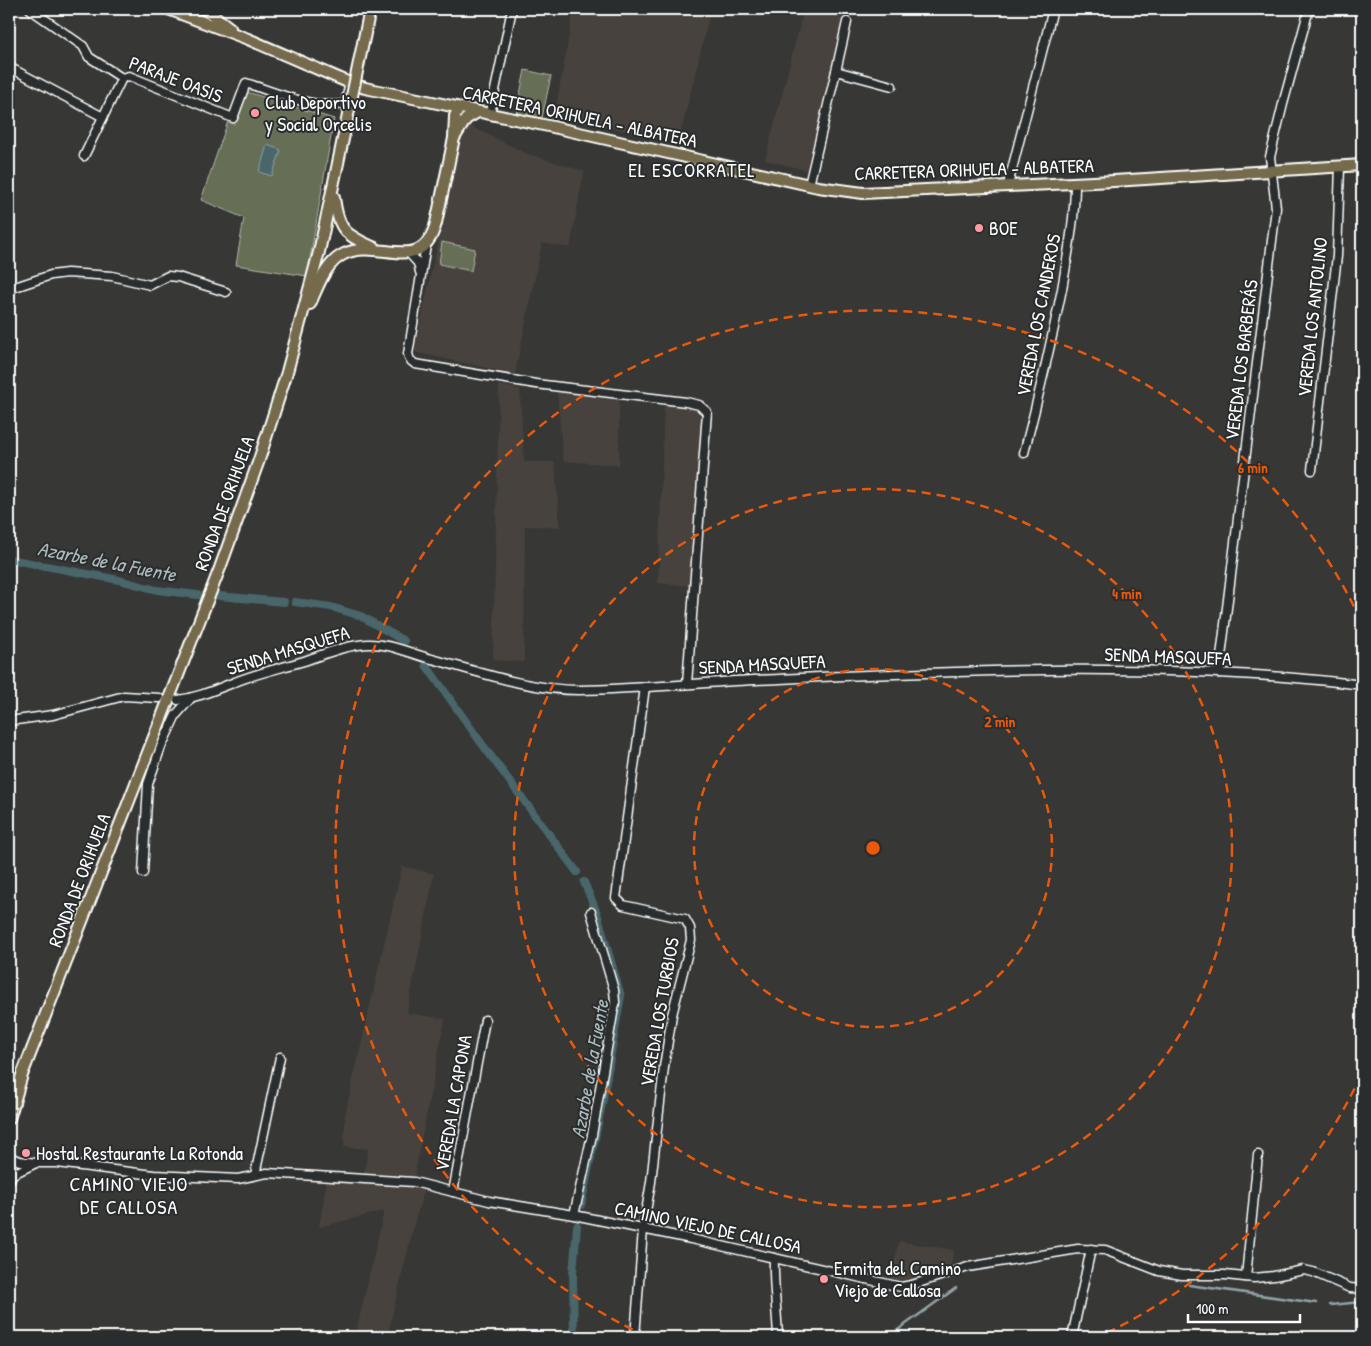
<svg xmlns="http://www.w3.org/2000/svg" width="1371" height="1346" viewBox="0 0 1371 1346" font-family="'Patrick Hand',sans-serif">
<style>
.built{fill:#47433e}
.green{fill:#666e54;stroke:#b2b6aa}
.water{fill:#48666a;stroke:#91a3a6}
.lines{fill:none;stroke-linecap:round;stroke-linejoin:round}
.stream{stroke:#91a3a6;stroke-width:2.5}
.canal{stroke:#48666a;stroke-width:8}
.minor-casing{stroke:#fff;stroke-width:11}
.major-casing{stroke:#fff;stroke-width:14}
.minor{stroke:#2a2d2e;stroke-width:8}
.major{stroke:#746b4b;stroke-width:10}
.major-bridge-casing{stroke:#fff;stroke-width:14;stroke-linecap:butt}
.major-bridge{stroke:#746b4b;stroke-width:10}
.ring{fill:none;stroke:#e8590c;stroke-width:2.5;stroke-dasharray:9 6}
.poi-dot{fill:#ff9aa2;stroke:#2a2d2e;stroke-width:2}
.labels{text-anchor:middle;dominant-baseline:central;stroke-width:4;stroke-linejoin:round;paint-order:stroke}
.street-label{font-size:19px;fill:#fff;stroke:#2a2d2e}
.poi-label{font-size:19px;fill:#fff;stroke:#2a2d2e;text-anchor:start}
.neighbourhood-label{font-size:20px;letter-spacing:1px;fill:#fff;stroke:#2a2d2e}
.water-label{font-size:20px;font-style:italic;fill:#adbabc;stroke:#2a2d2e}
.centre{fill:#e8590c;stroke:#2a2d2e;stroke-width:2.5}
.ring-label{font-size:15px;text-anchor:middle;font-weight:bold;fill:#e8590c;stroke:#2a2d2e;stroke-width:4;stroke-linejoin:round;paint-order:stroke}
</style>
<rect width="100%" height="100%" fill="#373735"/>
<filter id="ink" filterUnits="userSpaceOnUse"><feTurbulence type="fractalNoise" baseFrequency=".02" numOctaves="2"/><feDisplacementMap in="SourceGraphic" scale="10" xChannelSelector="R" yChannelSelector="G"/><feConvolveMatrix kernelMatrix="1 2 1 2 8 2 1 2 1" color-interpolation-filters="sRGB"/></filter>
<g filter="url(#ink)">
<g class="built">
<path d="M 574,9 L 711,9 L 679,140 L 554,118 Z"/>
<path d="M 804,9 L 847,9 L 806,170 L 765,160 Z"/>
<path d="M 464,123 L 528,154 L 584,171 L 570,248 L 542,243 L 515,374 L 414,352 Z"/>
<path d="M 499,385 L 520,389 L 524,462 L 555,462 L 560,527 L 525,526 L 524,662 L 493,660 Z"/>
<path d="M 557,391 L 619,399 L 619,465 L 563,461 Z"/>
<path d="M 664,404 L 702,410 L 703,412 L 690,586 L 658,583 Z"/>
<path d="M 402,866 L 434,874 L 407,1013 L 445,1019 L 414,1178 L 364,1174 L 368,1149 L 344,1147 L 345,1115 Z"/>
<path d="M 327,1179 L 393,1184 L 425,1189 L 415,1220 L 387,1337 L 355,1337 L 384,1211 L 319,1227 Z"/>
<path d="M 899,1241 L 954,1250 L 950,1269 L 905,1284 L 890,1282 Z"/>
</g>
<g class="green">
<path d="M 525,70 L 551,76 L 542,118 L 516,113 Z"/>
<path d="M 247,92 L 334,119 L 307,276 L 236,265 L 244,218 L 201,200 L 228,121 L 234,124 Z"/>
<path d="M 442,242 L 475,249 L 471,271 L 439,264 Z"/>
</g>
<path class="water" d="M 267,145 L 281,150 L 272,176 L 259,172 Z"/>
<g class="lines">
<g class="stream">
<path d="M 1189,1285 L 1316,1303"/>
<path d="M 1330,1305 L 1362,1302"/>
<path d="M 888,1337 L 956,1288"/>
</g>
<g class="canal">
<path d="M 9,559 L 119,580 L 157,590 L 198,595"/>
<path d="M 219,596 L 284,602"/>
<path d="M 295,602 L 331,607 L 361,616 L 404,641"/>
<path d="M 426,665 L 482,744 L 577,872"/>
<path d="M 581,1205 L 602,1104 L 621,996 L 597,913 L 584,882"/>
<path d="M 574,1337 L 573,1273 L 577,1226"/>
</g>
<defs>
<g id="minor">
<path d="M 30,9 L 83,46 L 89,57 L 122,78 L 129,76 L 233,118 L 246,83 C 277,93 312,109 345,104 L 350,83"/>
<path d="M 9,67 L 103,117"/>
<path d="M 836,71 L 847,22"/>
<path d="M 490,114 L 512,9"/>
<path d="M 84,156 L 122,78"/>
<path d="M 809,185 L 836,71 L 892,86"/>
<path d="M 1008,185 L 1053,9"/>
<path d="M 426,245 L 408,354 L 410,360 L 415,364 L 536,384 L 686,402 L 699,405 L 707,412 L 687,684"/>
<path d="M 409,253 L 418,263 L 420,272"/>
<path d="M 9,289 L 51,275 L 67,273 L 112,276 L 150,285 L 168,276 L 178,277 L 226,292"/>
<path d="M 1024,453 C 1038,399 1051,344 1062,289 C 1068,254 1075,218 1075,183"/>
<path d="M 1312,470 L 1337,256 L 1340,166"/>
<path d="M 1219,673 L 1276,208 L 1270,157 L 1283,104 L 1309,9"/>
<path d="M 178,700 C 200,697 214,690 235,682 C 257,673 281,668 304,661 C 325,654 346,645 368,644 C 390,643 411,654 432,659 C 479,672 530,690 579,690 C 638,689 696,683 754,680 C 956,671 1161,660 1362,685"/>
<path d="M 9,721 L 53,715 L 124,696 L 159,698"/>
<path d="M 143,873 L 148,784 L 161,747 L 176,715 L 191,698"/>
<path d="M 9,1157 L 20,1161 L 36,1163 L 57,1163 L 154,1175 L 238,1179 L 267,1173 L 414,1182 L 489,1201 L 574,1215 L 691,1239 L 901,1287 L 912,1285 L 968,1267 L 1078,1249 L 1105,1250 L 1159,1271 L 1182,1275 L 1225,1275 L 1254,1278 L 1274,1276 L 1304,1270 L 1313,1272 L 1350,1288 L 1362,1289"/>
<path d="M 11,1175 L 34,1164"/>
<path d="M 255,1175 L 280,1057"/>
<path d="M 453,1192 L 485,1020"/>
<path d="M 574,1215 L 592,1135 L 615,1002 L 614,990 L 591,912"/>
<path d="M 774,1258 C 773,1284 777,1311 778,1337"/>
<path d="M 1246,1277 L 1258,1155"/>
<path d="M 635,1337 L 643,1229 L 651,1182 L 664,1067 L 672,1015 L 691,940 L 690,928 L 685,919 L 623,905 L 616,898 L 645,687"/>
<path d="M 1072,1337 L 1091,1249"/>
</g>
<g id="major">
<path d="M 168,9 L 248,39 L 350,83 L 365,88 L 553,127 L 818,187 L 863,193 L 1114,181 L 1362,165"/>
<path d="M 205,9 L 230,28"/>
<path d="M 363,43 L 370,9"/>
<path d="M 454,138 L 466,119 L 478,112"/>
<path d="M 334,197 C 338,230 345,235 375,248"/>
<path d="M 310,304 C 318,287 325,263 344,254 C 379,237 422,277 436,223 L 454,138 L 455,116 L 459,108"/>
<path d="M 9,1119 L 22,1075 L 220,568 L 259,460 L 287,372 L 319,252 L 338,163"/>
<path d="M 9,1156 L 12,1169 L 9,1179"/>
</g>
</defs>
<use href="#minor" class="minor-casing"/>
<use href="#major" class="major-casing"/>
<use href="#minor" class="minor"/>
<use href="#major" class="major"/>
<defs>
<path id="major-bridge" d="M 338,163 L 363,43"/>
</defs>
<use href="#major-bridge" class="major-bridge-casing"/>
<use href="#major-bridge" class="major-bridge"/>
</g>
</g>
<g class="ring">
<circle cx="873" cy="848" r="179"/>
<circle cx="873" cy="848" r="359"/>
<path d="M1361 1075A538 538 0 0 1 1100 1336M646 1336A538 538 0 1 1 1361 621"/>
</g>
<g class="poi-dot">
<circle cx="255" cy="113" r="5"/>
<circle cx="979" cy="228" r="5"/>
<circle cx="26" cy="1153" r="5"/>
<circle cx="824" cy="1279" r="5"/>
</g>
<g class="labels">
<g class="street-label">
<text transform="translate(176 79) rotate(21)">PARAJE OASIS</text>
<text transform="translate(580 116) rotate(12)">CARRETERA ORIHUELA - ALBATERA</text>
<text transform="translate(974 169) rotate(-2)">CARRETERA ORIHUELA - ALBATERA</text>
<text transform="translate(1038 315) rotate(-79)">VEREDA LOS CANDEROS</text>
<text transform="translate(1312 317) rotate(-84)">VEREDA LOS ANTOLINO</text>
<text transform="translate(1241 360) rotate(-83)">VEREDA LOS BARBERÁS</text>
<text transform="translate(224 503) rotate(-70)">RONDA DE ORIHUELA</text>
<text transform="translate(288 650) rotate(-17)">SENDA MASQUEFA</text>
<text transform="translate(1168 656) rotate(2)">SENDA MASQUEFA</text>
<text transform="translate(762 664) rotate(-3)">SENDA MASQUEFA</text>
<text transform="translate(79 880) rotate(-69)">RONDA DE ORIHUELA</text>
<text transform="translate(659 1012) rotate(-80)">VEREDA LOS TURBIOS</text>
<text transform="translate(453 1103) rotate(-80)">VEREDA LA CAPONA</text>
<text transform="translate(708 1227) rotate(12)">CAMINO VIEJO DE CALLOSA</text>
</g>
<g class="poi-label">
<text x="265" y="102">Club Deportivo<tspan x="265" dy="22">y Social Orcelis</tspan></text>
<text x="989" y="228">BOE</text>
<text x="36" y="1153">Hostal Restaurante La Rotonda</text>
<text x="834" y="1268">Ermita del Camino<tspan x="834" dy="22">Viejo de Callosa</tspan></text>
</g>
<g class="neighbourhood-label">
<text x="692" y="169">EL ESCORRATEL</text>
<text x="129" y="1183">CAMINO VIEJO<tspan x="129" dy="23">DE CALLOSA</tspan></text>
</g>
<g class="water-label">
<text transform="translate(107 561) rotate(11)">Azarbe de la Fuente</text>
<text transform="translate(589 1069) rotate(-80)">Azarbe de la Fuente</text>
</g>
</g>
<circle cx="873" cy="848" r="8" class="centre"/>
<g class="ring-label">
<text x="1253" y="473">6 min</text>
<text x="1127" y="599">4 min</text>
<text x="1000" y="727">2 min</text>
</g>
<rect width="1371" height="1346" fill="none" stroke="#2a2d2e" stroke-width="30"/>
<rect x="15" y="15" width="1341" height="1316" fill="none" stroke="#fff" stroke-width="2" filter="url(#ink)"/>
<path d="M1188 1314v8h112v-8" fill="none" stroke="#ffffff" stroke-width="2.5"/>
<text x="1196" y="1314" font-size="15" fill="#ffffff" stroke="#2a2d2e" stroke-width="4" paint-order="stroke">100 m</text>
</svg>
